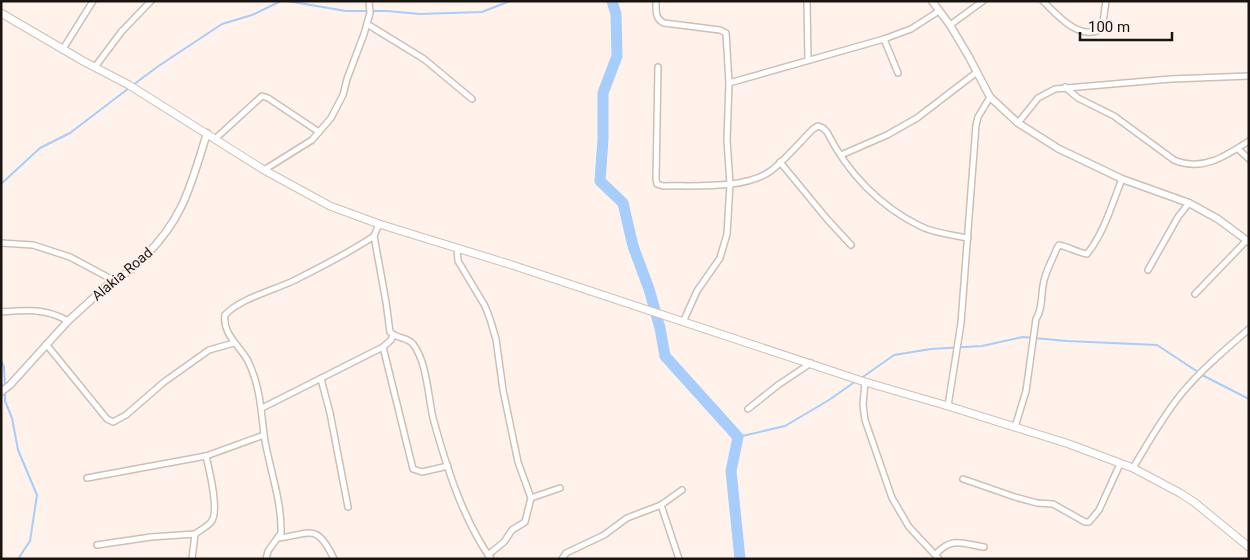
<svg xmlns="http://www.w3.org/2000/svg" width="1250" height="560" viewBox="0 0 1250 560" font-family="Roboto,sans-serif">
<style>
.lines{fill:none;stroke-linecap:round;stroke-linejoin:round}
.stream{stroke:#a6cdfb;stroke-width:2}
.river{stroke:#a6cdfb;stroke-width:11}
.minor-casing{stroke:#cebfb5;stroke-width:8}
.tertiary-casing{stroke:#cebfb5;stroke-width:9}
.secondary-casing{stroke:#cebfb5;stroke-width:9}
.minor{stroke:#fff;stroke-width:5}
.tertiary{stroke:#fff;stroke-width:6}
.secondary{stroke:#fff;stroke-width:7}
.labels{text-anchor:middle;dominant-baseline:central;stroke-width:4;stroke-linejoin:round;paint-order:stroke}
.street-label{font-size:14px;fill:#191410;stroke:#fff2ea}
</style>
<rect width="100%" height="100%" fill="#fff2ea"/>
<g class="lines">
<g class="stream">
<path d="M 287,1 L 346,11 L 387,11 L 420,14 L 482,12 L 510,1"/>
<path d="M 133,85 L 157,67 L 222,24 L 252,15 L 281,1"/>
<path d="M 1,184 L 40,148 L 70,133 L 129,88"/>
<path d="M 1,361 L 4,367 L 5,386"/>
<path d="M 1202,375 L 1249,399"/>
<path d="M 860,379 L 894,355 L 931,349 L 982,346 L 1023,337 L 1067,341 L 1157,345 L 1198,372"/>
<path d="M 5,391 L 5,401 L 12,418 L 18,450 L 37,495 L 30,541 L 18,559"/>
<path d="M 738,437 L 785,426 L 829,400 L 856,381"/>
</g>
<path class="river" d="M 612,1 L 616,14 L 617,56 L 603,93 L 603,139 L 600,181 L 623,203 L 633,246 L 649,289 L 660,328 L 665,356 L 738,437 L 731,471 L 740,559"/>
<defs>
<g id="minor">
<path d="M 656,1 C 656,11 655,19 664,23 L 720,30 L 726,33 L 729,83 L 727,140 L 730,184 L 727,234 L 720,258 L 697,291 L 683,322"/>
<path d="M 807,1 L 808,60"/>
<path d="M 1043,1 C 1058,16 1079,41 1102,29 L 1106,1"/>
<path d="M 367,24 L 424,59 L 472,99"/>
<path d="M 950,25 L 983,1"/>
<path d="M 884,39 L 898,73"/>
<path d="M 63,49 L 93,1"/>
<path d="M 95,67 L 122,31 L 151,1"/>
<path d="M 658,67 L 656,179 L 657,184 L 663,186 C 694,185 746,190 772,170 C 787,158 800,142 813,129 L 818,126 L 823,128 L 827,132 C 847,172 879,206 920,226 C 934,233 952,235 968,238"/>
<path d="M 729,83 L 884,39 L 911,29 L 939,11"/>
<path d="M 1065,87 L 1078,98 L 1114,116 L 1174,160 C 1202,172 1226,156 1249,141"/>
<path d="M 1018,123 L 1038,98 L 1055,89 L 1171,79 L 1249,76"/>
<path d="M 215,139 L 262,96 L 268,98 L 319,132"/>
<path d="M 1238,149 L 1249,159"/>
<path d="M 841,155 L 887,135 L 917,118 L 977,72"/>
<path d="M 780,162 L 827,219 L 851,245"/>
<path d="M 264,170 L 312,140 L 331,118 L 343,95 L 347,79 L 364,34 L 370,13 L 369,1"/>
<path d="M 379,224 L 374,236 L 386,302 L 390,332 C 397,339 407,337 413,344 C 427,362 428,396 433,418 C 446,465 462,518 491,559"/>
<path d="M 1,243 L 33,245 L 70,257 L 113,280"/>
<path d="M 457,248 L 458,261 L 485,306 L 490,319 L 496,339 L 503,390 L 518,462 L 531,498 L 525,522 L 512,530 L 504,542 L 488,555"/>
<path d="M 1148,270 L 1178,217 L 1189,203"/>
<path d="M 1195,294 L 1247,240"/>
<path d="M 1,312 C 26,310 46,308 68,321"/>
<path d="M 46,344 L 107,419 L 113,422 L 126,415 L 164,382 L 209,350 L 234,343"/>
<path d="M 383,347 L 413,469 L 422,472 L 448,466"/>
<path d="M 321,379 L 330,413 L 348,507"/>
<path d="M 865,382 L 863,405 L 865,420 L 892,498 L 909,527 L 939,559"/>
<path d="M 948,406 L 961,323 L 976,125 L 978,117 L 990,97"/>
<path d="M 262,408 L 383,347 L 391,340 L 393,335"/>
<path d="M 748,409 L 778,385 L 811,363"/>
<path d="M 1015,427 L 1026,391 L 1036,319 C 1044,307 1040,291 1045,277 C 1048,267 1053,258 1057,248 L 1059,245 C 1069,247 1076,252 1087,254 C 1104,233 1112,204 1122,179"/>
<path d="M 1133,468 C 1148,443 1163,416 1182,393 C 1202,369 1226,349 1249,329"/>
<path d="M 87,478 L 206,456 L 264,435"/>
<path d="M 963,479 L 1015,497 L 1037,503 L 1053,504 L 1085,522 L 1089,522 L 1099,510 L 1120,464"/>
<path d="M 531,498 L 560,488"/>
<path d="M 661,505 L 679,559"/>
<path d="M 278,538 C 310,535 316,521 334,559"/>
<path d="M 97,545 L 151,537 L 195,534"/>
<path d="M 936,554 C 952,536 963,544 984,547"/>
<path d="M 192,559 L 195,534 C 200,530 207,527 211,522 C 220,512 209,469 206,456"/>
<path d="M 266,559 L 268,551 L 281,533 C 282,500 269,468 264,435 C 261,409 260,386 248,361 C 240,346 222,334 225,315 C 239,299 274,290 293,281 C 321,267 349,253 374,236"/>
<path d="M 562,559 L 566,553 L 604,535 L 627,518 L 661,505 L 682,490"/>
</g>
<g id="tertiary">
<path d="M 932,1 L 950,25 L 969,57 L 990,97 L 1018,123 L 1059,149 L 1074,156 L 1122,179 L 1189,203 L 1218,219 L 1249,242"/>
<path d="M 1,392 L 10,385 L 68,321 L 113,280 C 125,276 133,268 141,260 C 183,221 191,185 207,133"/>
</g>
<path id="secondary" d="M 1,13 L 83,61 L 129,85 L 264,170 L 330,206 L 379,224 L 512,265 L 865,382 L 948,406 L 1069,444 L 1133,468 L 1180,493 L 1194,502 L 1249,547"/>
</defs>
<use href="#minor" class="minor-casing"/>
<use href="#tertiary" class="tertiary-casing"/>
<use href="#secondary" class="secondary-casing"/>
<use href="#minor" class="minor"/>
<use href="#tertiary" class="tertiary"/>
<use href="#secondary" class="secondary"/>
</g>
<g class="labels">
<g class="street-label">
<text transform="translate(122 274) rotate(-40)">Alakia Road</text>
</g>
</g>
<rect width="1250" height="560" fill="none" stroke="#191410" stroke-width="5"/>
<path d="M1080 32v8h92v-8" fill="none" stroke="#191410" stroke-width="2.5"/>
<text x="1088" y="32" font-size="15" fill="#191410" stroke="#fff2ea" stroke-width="4" paint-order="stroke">100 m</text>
</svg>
